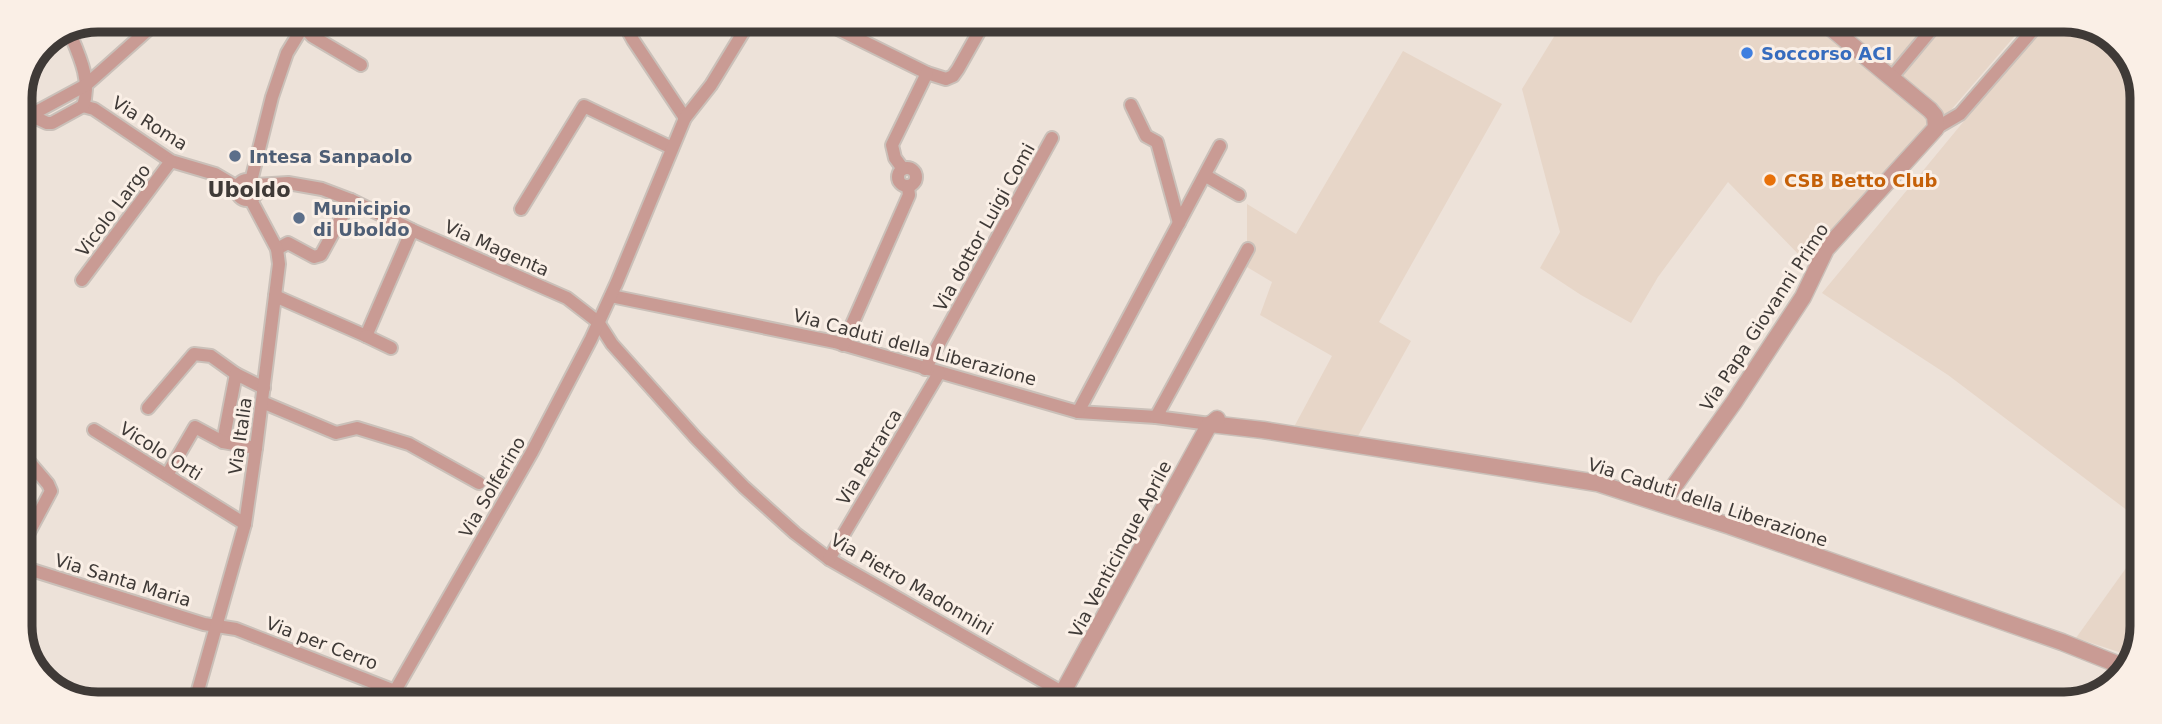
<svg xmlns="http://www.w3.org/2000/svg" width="2162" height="724" viewBox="0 0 2162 724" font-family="'DejaVu Sans',sans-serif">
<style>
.built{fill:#e7d6c8}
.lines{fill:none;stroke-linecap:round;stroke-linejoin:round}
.minor-casing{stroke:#cac0b9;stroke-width:16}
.tertiary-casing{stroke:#cac0b9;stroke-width:19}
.minor{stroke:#c99b94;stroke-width:12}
.tertiary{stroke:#c99b94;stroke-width:16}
.shop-dot{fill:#3f7fe0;stroke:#faefe6;stroke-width:2.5}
.service-dot{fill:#5c6f8a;stroke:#faefe6;stroke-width:2.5}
.food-dot{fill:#e8710a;stroke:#faefe6;stroke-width:2.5}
.labels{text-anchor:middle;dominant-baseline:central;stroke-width:6;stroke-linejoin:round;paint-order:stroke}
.shop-label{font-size:18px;font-weight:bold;fill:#366cbe;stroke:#faefe6;text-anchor:start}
.street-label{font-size:18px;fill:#3f3a37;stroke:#faefe6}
.service-label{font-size:18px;font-weight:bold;fill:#4e5e75;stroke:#faefe6;text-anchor:start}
.food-label{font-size:18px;font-weight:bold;fill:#c56008;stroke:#faefe6;text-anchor:start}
.quarter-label{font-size:21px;font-weight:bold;fill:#3f3a37;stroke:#faefe6}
.rim{fill:none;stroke:#3f3a37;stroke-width:9}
</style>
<rect width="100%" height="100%" fill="#ede2d9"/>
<g class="built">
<path d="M 1563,22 L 2026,23 L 1945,117 L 1930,129 L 1805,261 L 1728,182 L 1658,277 L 1631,323 L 1581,295 L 1540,268 L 1560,232 L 1522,89 Z"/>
<path d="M 2045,23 L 2089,23 L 2126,50 L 2143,92 L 2140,520 L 1948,375 L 1822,293 Z"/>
<path d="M 1403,51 L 1502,104 L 1379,322 L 1411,341 L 1358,436 L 1294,427 L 1332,356 L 1260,315 L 1272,282 L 1247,267 L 1247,204 L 1296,234 Z"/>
<path d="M 2139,550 L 2139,651 L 2134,657 L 2076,638 Z"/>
</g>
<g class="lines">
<defs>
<g id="minor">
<path d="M 622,20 L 633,40 L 685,118"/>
<path d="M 822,21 L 927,73 L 946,79 L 953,76 L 958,69 L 985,21"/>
<path d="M 1030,21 L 1038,26"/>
<path d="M 303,26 L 312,36 L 361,65"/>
<path d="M 1892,77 L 1937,23"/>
<path d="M 1131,105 L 1146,136 L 1157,142 L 1179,223"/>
<path d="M 83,106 L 94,109 L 171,161 L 215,174 L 237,187"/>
<path d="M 19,110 L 47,123 L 52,123 L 83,106 C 92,81 79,55 69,31"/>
<path d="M 33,116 L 38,111 L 86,85 L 150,28 L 157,19"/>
<path d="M 1936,128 L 1960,114 L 2039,23"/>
<circle cx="907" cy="177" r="9"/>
<path d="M 903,169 L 895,158 L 892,145 L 927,73"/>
<path d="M 1206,176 L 1239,195"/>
<circle cx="247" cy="190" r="10"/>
<path d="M 251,181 L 272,97 L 287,53 L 307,20"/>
<path d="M 256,185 L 288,183 L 322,189 L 351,200 L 412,230 L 567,298 L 598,322 L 612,344 L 696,438 L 744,487 L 795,533 L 829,559 L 1081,703"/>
<path d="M 521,209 L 584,106 L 672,148"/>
<path d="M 277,249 L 288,243 L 314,257 L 321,255 L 351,200"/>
<path d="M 82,280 L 171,161"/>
<path d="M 275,296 L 366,336 L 412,230"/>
<path d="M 611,296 L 835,342 L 1078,412 L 1156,417 L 1210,424"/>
<path d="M 366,336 L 391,348"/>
<path d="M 843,345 L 909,195 L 908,187"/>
<path d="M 925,369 L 1052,138"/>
<path d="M 262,402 L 336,433 L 357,428 L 409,444 L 479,483"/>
<path d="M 148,408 L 194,354 L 211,356 L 236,374"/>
<path d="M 1078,412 L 1220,146"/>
<path d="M 1156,417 L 1248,249"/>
<path d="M 94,430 L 245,524"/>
<path d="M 223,442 L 236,374 L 264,388"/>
<path d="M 19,450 L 48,484 L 51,491 L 19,551"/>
<path d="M 167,475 L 195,427 L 223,442 L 256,448"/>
<path d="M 829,559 L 939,373"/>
<path d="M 19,566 L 204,624 L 236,629 L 395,691 L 411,701"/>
<path d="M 395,691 L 532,452 L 591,339 L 617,282 L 685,118 L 711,85 L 750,21"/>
<path d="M 195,701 L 245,524 L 256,448 L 279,264 L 277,249 L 251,200"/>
</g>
<g id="tertiary">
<path d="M 1210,424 L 1263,430 L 1597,483 L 1730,526 L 2062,642 L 2127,668"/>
<path d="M 1662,503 L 1734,402 L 1803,297 L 1826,249 L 1936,128 L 1935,116 L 1930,110 L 1825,23"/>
<path d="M 1057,703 L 1208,427 L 1217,419"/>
</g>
</defs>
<use href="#minor" class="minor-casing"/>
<use href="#tertiary" class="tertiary-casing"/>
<use href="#minor" class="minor"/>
<use href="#tertiary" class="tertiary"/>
</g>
<circle class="shop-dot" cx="1747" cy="53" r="7"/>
<g class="service-dot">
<circle cx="235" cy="156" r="7"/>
<circle cx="299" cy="218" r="7"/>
</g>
<circle class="food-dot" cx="1770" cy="180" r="7"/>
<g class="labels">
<g class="shop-label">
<text x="1761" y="53">Soccorso ACI</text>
</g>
<g class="street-label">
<text transform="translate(150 123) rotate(32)">Via Roma</text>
<text transform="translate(113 210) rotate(-53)">Vicolo Largo</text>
<text transform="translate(984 227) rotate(-61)">Via dottor Luigi Comi</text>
<text transform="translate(497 248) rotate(24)">Via Magenta</text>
<text transform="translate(1764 317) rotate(-57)">Via Papa Giovanni Primo</text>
<text transform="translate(915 347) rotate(15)">Via Caduti della Liberazione</text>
<text transform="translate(240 436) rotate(-82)">Via Italia</text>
<text transform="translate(161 451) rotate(32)">Vicolo Orti</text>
<text transform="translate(869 457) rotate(-59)">Via Petrarca</text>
<text transform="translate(492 487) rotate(-60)">Via Solferino</text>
<text transform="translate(1708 502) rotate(18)">Via Caduti della Liberazione</text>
<text transform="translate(1120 549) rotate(-62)">Via Venticinque Aprile</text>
<text transform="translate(123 580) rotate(17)">Via Santa Maria</text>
<text transform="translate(912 584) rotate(30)">Via Pietro Madonnini</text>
<text transform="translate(322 643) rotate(21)">Via per Cerro</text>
</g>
<g class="service-label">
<text x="249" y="156">Intesa Sanpaolo</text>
<text x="313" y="208">Municipio<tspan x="313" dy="21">di Uboldo</tspan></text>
</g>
<g class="food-label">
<text x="1784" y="180">CSB Betto Club</text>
</g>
<g class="quarter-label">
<text x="249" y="190">Uboldo</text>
</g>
</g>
<path d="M0 0H2162V724H0ZM98 32H2064A66 66 0 0 1 2130 98V626A66 66 0 0 1 2064 692H98A66 66 0 0 1 32 626V98A66 66 0 0 1 98 32Z" fill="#faefe6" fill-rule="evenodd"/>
<path class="rim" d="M98 32H2064A66 66 0 0 1 2130 98V626A66 66 0 0 1 2064 692H98A66 66 0 0 1 32 626V98A66 66 0 0 1 98 32Z"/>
</svg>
